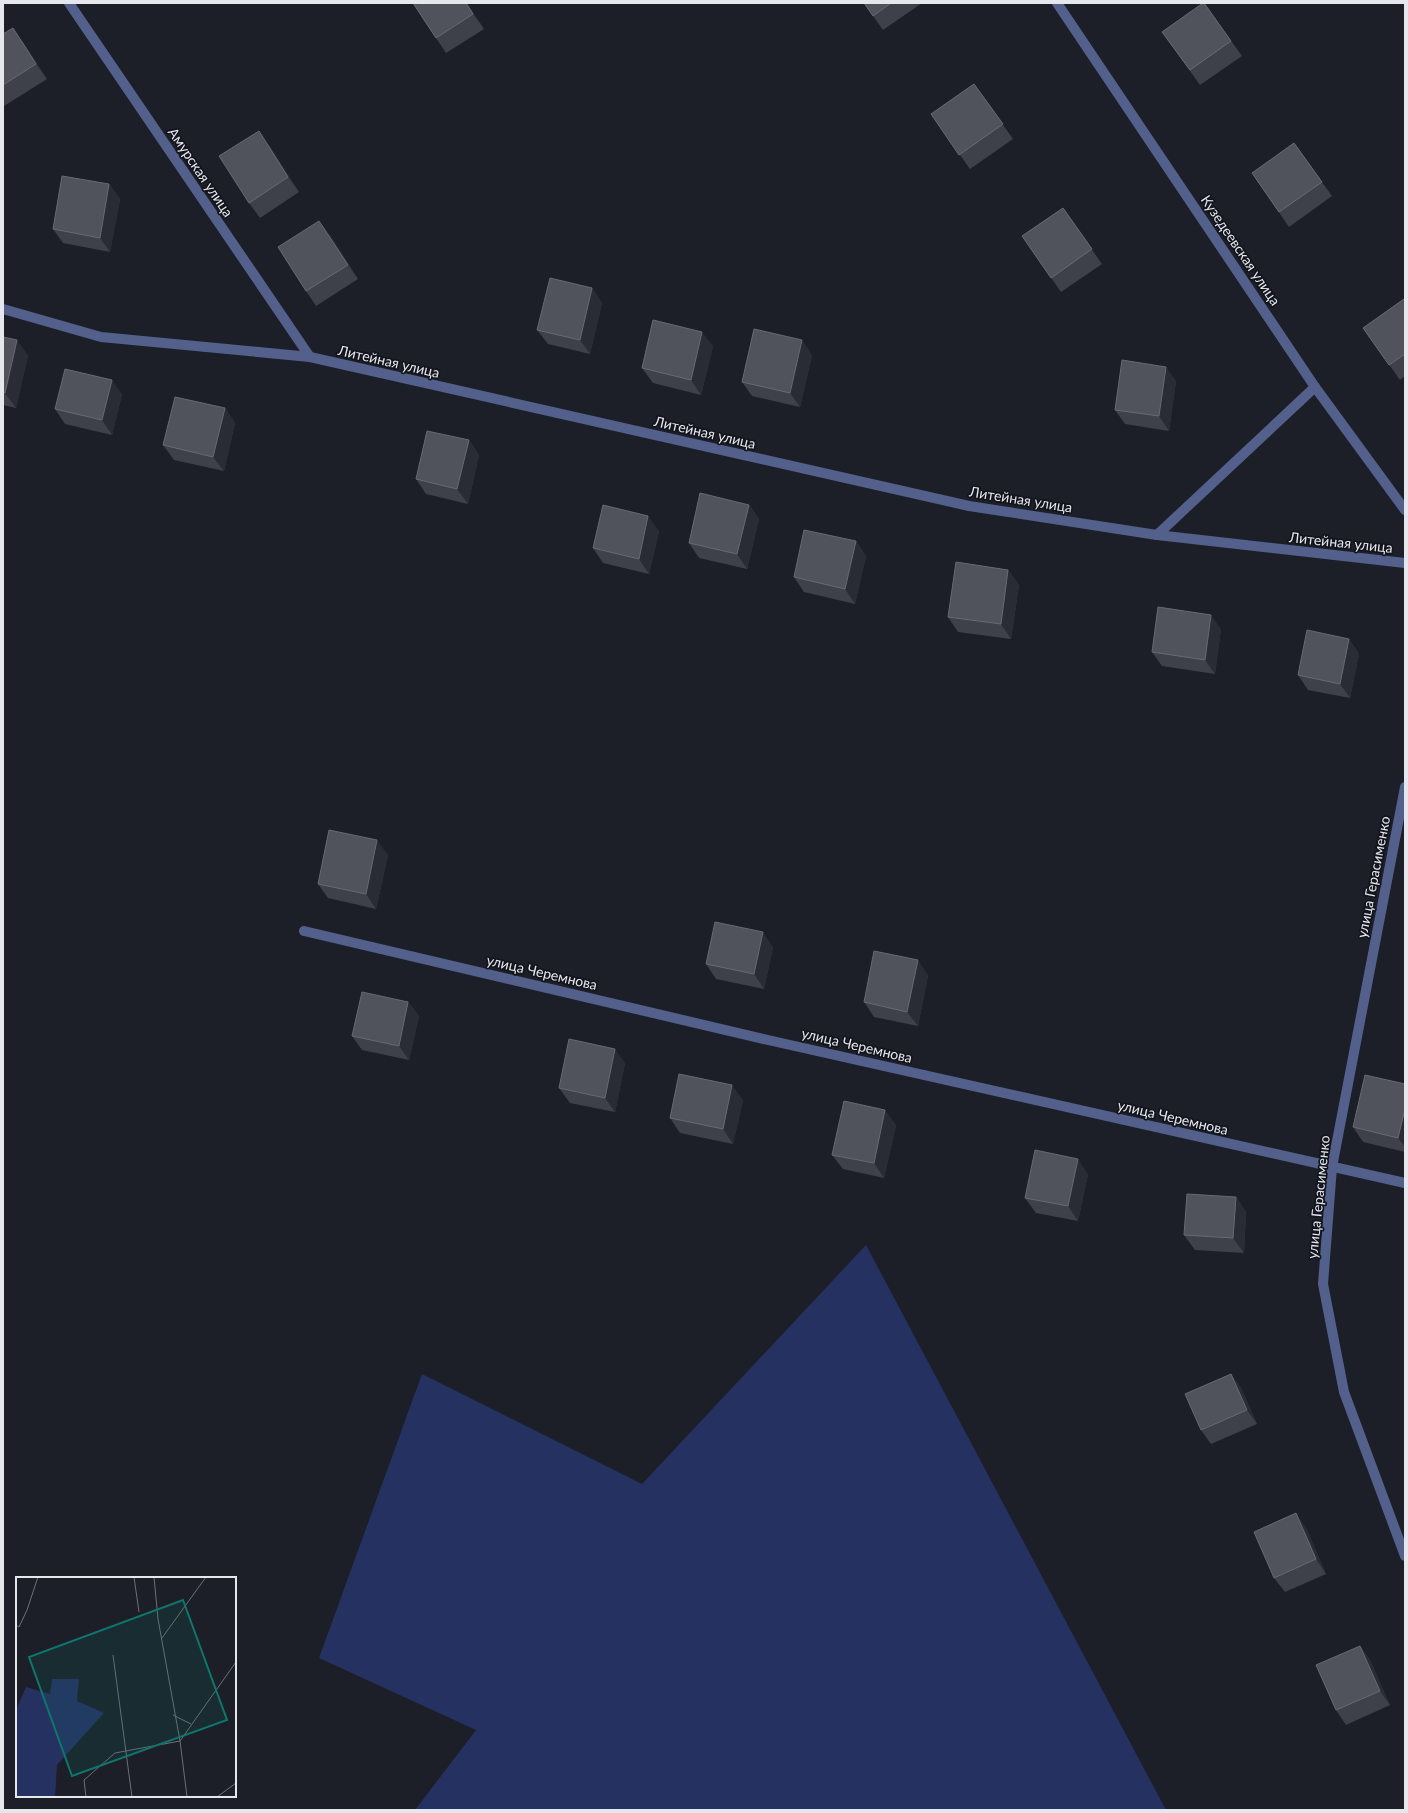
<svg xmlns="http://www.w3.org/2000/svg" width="1408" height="1813" viewBox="0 0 1408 1813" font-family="Lato,sans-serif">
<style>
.green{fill:#253161}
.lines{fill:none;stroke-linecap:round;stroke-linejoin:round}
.minor{stroke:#53608c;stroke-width:10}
.wall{fill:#3f414a}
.shaded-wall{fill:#292c35}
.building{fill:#50535c;stroke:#686a72}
.labels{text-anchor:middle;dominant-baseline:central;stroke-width:3.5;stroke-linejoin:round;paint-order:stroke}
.street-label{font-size:14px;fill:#e5e7ed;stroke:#13151d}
.inset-road{fill:none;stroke:#6c6f76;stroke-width:1}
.view{fill:#0f766e;fill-opacity:0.15;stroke:#0f766e;stroke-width:2}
.inset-edge{fill:none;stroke:#e5e7ed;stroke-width:2}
</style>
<rect width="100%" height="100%" fill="#1c1f27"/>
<path class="green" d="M 866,1245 L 1166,1810 L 415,1810 L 476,1730 L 319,1658 L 422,1374 L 642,1484 Z"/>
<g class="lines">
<g class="minor">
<path d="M 69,3 L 310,357"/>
<path d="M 1057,3 L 1315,387 L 1405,510"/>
<path d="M 3,309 L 101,337 L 310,357 L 969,506 L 1157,535 L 1405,563"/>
<path d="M 1157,535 L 1315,387"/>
<path d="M 1405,787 L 1332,1167 L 1323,1284 L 1344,1392 L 1405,1556"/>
<path d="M 304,931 L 768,1040 L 1405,1183"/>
</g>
</g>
<g class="wall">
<path d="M 413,3 L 467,3 L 484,29 L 446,53 Z"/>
<path d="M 864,3 L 922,3 L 883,30 Z"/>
<path d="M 1204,3 L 1242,56 L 1200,85 L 1162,32 Z"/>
<path d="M 3,34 L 23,42 L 47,79 L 4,106 L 3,105 Z"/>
<path d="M 974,84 L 1013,139 L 970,169 L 931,114 Z"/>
<path d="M 1294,143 L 1332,196 L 1289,227 L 1252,173 Z"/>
<path d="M 269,145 L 299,192 L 260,218 L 249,203 Z"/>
<path d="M 109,184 L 120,199 L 110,252 L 63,243 L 53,229 Z"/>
<path d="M 1063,208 L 1102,264 L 1061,292 L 1022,236 Z"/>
<path d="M 330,235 L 358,279 L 316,306 L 306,291 Z"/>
<path d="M 592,288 L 602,303 L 590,354 L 548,344 L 537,330 Z"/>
<path d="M 1405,301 L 1405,376 L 1400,380 L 1363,328 Z"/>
<path d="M 3,337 L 28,355 L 16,408 L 3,405 Z"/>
<path d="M 713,346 L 701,395 L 653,383 L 642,368 Z"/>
<path d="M 812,355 L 800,407 L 752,396 L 742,382 Z"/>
<path d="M 1176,381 L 1169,431 L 1125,424 L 1115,410 Z"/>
<path d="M 122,394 L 112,435 L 65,424 L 55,409 Z"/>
<path d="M 225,408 L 235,423 L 224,471 L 174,460 L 163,445 Z"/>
<path d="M 469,440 L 479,455 L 468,504 L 426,494 L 416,479 Z"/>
<path d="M 749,505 L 759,519 L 747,569 L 699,558 L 689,543 Z"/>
<path d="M 659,531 L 649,574 L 603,563 L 593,548 Z"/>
<path d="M 856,541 L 866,556 L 855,604 L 804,592 L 794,577 Z"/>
<path d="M 1008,570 L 1019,585 L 1011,639 L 958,632 L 948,617 Z"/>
<path d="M 1221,629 L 1215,674 L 1162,666 L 1152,652 Z"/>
<path d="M 1349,639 L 1359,654 L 1350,698 L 1308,690 L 1298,675 Z"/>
<path d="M 388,855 L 376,909 L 328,898 L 318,884 Z"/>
<path d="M 773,947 L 764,989 L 716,979 L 706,964 Z"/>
<path d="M 928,975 L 918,1026 L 874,1017 L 864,1002 Z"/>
<path d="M 408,1002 L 419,1016 L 409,1060 L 362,1050 L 352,1036 Z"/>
<path d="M 625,1063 L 615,1112 L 570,1103 L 559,1088 Z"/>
<path d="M 1405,1084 L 1405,1152 L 1363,1142 L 1353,1127 Z"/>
<path d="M 743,1100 L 733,1144 L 680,1133 L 670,1118 Z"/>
<path d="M 896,1125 L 884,1178 L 843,1169 L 832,1155 Z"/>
<path d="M 1088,1174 L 1078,1221 L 1036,1213 L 1025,1198 Z"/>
<path d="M 1236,1197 L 1246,1212 L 1244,1253 L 1195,1250 L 1184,1235 Z"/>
<path d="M 1231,1374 L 1241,1388 L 1257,1424 L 1211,1444 L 1201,1430 Z"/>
<path d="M 1306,1528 L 1326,1574 L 1285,1592 L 1274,1578 Z"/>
<path d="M 1360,1646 L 1370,1660 L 1390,1705 L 1346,1725 L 1336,1710 Z"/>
</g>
<g class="shaded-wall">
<path d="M 466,3 L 467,3 L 484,29 L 473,14 Z"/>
<path d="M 13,28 L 23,42 L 47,79 L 36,64 Z"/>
<path d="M 259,131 L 269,145 L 299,192 L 288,177 Z"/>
<path d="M 109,184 L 120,199 L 110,252 L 100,238 Z"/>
<path d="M 319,221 L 330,235 L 358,279 L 348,265 Z"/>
<path d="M 592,288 L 602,303 L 590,354 L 580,340 Z"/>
<path d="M 702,332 L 713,346 L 701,395 L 691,380 Z"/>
<path d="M 17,340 L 28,355 L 16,408 L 5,393 Z"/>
<path d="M 802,340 L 812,355 L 800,407 L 790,393 Z"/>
<path d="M 1166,367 L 1176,381 L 1169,431 L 1159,416 Z"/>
<path d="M 112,380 L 122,394 L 112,435 L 102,420 Z"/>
<path d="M 225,408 L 235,423 L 224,471 L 213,457 Z"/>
<path d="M 469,440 L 479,455 L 468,504 L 457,489 Z"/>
<path d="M 749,505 L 759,519 L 747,569 L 737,554 Z"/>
<path d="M 648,516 L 659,531 L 649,574 L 639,559 Z"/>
<path d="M 856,541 L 866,556 L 855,604 L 845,589 Z"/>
<path d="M 1008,570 L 1019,585 L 1011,639 L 1001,624 Z"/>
<path d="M 1211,615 L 1221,629 L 1215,674 L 1205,660 Z"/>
<path d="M 1349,639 L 1359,654 L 1350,698 L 1340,684 Z"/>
<path d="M 377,840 L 388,855 L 376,909 L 366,894 Z"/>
<path d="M 763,932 L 773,947 L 764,989 L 754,974 Z"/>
<path d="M 918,960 L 928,975 L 918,1026 L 907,1012 Z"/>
<path d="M 408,1002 L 419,1016 L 409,1060 L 399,1046 Z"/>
<path d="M 615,1049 L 625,1063 L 615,1112 L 605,1098 Z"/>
<path d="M 732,1085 L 743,1100 L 733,1144 L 723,1129 Z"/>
<path d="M 1405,1109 L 1405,1147 L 1398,1138 Z"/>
<path d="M 885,1110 L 896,1125 L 884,1178 L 874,1163 Z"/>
<path d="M 1078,1159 L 1088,1174 L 1078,1221 L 1068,1206 Z"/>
<path d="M 1236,1197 L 1246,1212 L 1244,1253 L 1233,1238 Z"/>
<path d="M 1231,1374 L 1241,1388 L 1257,1424 L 1247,1410 Z"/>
<path d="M 1296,1513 L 1306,1528 L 1326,1574 L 1316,1559 Z"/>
<path d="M 1360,1646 L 1370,1660 L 1390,1705 L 1380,1691 Z"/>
</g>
<g class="building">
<path d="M 413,3 L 466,3 L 473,14 L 436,38 Z"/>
<path d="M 864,3 L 891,3 L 873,16 Z"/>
<path d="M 1203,3 L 1204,3 L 1231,41 L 1190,70 L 1162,32 Z"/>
<path d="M 13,28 L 36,64 L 3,85 L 3,34 Z"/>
<path d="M 974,84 L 1003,124 L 959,155 L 931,114 Z"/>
<path d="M 259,131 L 288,177 L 249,203 L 219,156 Z"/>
<path d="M 1294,143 L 1322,182 L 1279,212 L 1252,173 Z"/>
<path d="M 62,176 L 109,184 L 100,238 L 53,229 Z"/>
<path d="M 1063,208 L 1092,249 L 1051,278 L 1022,236 Z"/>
<path d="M 319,221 L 348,265 L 306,291 L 278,247 Z"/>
<path d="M 550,278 L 592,288 L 580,340 L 537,330 Z"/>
<path d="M 1404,299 L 1405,301 L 1405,354 L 1389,365 L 1363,328 Z"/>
<path d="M 653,320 L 702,332 L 691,380 L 642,368 Z"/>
<path d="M 754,329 L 802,340 L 790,393 L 742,382 Z"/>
<path d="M 3,337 L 17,340 L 5,393 L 3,392 Z"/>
<path d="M 1122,360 L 1166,367 L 1159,416 L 1115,410 Z"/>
<path d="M 65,369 L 112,380 L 102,420 L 55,409 Z"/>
<path d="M 175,397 L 225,408 L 213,457 L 163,445 Z"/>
<path d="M 427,431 L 469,440 L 457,489 L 416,479 Z"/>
<path d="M 700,493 L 749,505 L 737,554 L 689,543 Z"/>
<path d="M 603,505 L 648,516 L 639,559 L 593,548 Z"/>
<path d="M 804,530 L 856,541 L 845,589 L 794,577 Z"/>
<path d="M 956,562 L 1008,570 L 1001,624 L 948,617 Z"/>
<path d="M 1158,607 L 1211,615 L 1205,660 L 1152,652 Z"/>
<path d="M 1307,630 L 1349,639 L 1340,684 L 1298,675 Z"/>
<path d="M 329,830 L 377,840 L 366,894 L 318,884 Z"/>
<path d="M 715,922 L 763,932 L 754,974 L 706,964 Z"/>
<path d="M 874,951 L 918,960 L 907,1012 L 864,1002 Z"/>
<path d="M 362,992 L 408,1002 L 399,1046 L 352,1036 Z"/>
<path d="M 569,1039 L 615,1049 L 605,1098 L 559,1088 Z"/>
<path d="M 679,1074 L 732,1085 L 723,1129 L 670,1118 Z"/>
<path d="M 1365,1075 L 1405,1084 L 1405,1109 L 1398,1138 L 1353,1127 Z"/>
<path d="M 844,1101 L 885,1110 L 874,1163 L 832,1155 Z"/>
<path d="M 1035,1150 L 1078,1159 L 1068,1206 L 1025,1198 Z"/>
<path d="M 1187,1194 L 1236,1197 L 1233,1238 L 1184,1235 Z"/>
<path d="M 1231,1374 L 1247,1410 L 1201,1430 L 1185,1394 Z"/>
<path d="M 1296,1513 L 1316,1559 L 1274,1578 L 1254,1532 Z"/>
<path d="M 1360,1646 L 1380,1691 L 1336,1710 L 1316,1665 Z"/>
</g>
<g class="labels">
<g class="street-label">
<text transform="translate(201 172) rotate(56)">Амурская улица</text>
<text transform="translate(1241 250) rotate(56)">Кузедеевская улица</text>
<text transform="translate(389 361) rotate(13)">Литейная улица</text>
<text transform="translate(705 432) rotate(13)">Литейная улица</text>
<text transform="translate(1021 499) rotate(9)">Литейная улица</text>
<text transform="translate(1341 542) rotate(6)">Литейная улица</text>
<text transform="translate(1373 877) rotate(-79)">улица Герасименко</text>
<text transform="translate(542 972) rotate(13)">улица Черемнова</text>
<text transform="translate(857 1045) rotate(13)">улица Черемнова</text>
<text transform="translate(1173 1117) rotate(13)">улица Черемнова</text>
<text transform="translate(1318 1197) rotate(-84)">улица Герасименко</text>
</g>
</g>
<g transform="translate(16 1577)">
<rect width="220" height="220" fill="#1c1f27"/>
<path d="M 36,102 L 63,102 L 61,124 L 88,136 L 41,188 L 39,220 L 0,220 L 0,133 L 10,110 L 34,117 Z" fill="#253161"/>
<path class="inset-road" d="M 118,0 L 123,35M 138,0 L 142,42 L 164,164 L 171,220M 0,48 L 3,50 L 11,33 L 22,0M 146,61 L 190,0M 97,78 L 116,220M 157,138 L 175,147M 164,164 L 220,85M 70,220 L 68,203 L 99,176 L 164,164M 201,220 L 220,206"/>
<path class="view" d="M 167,23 L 211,143 L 56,199 L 13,80 Z"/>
<rect width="220" height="220" class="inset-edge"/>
</g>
<rect width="1408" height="1813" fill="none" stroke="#e5e7ed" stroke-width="8"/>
</svg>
